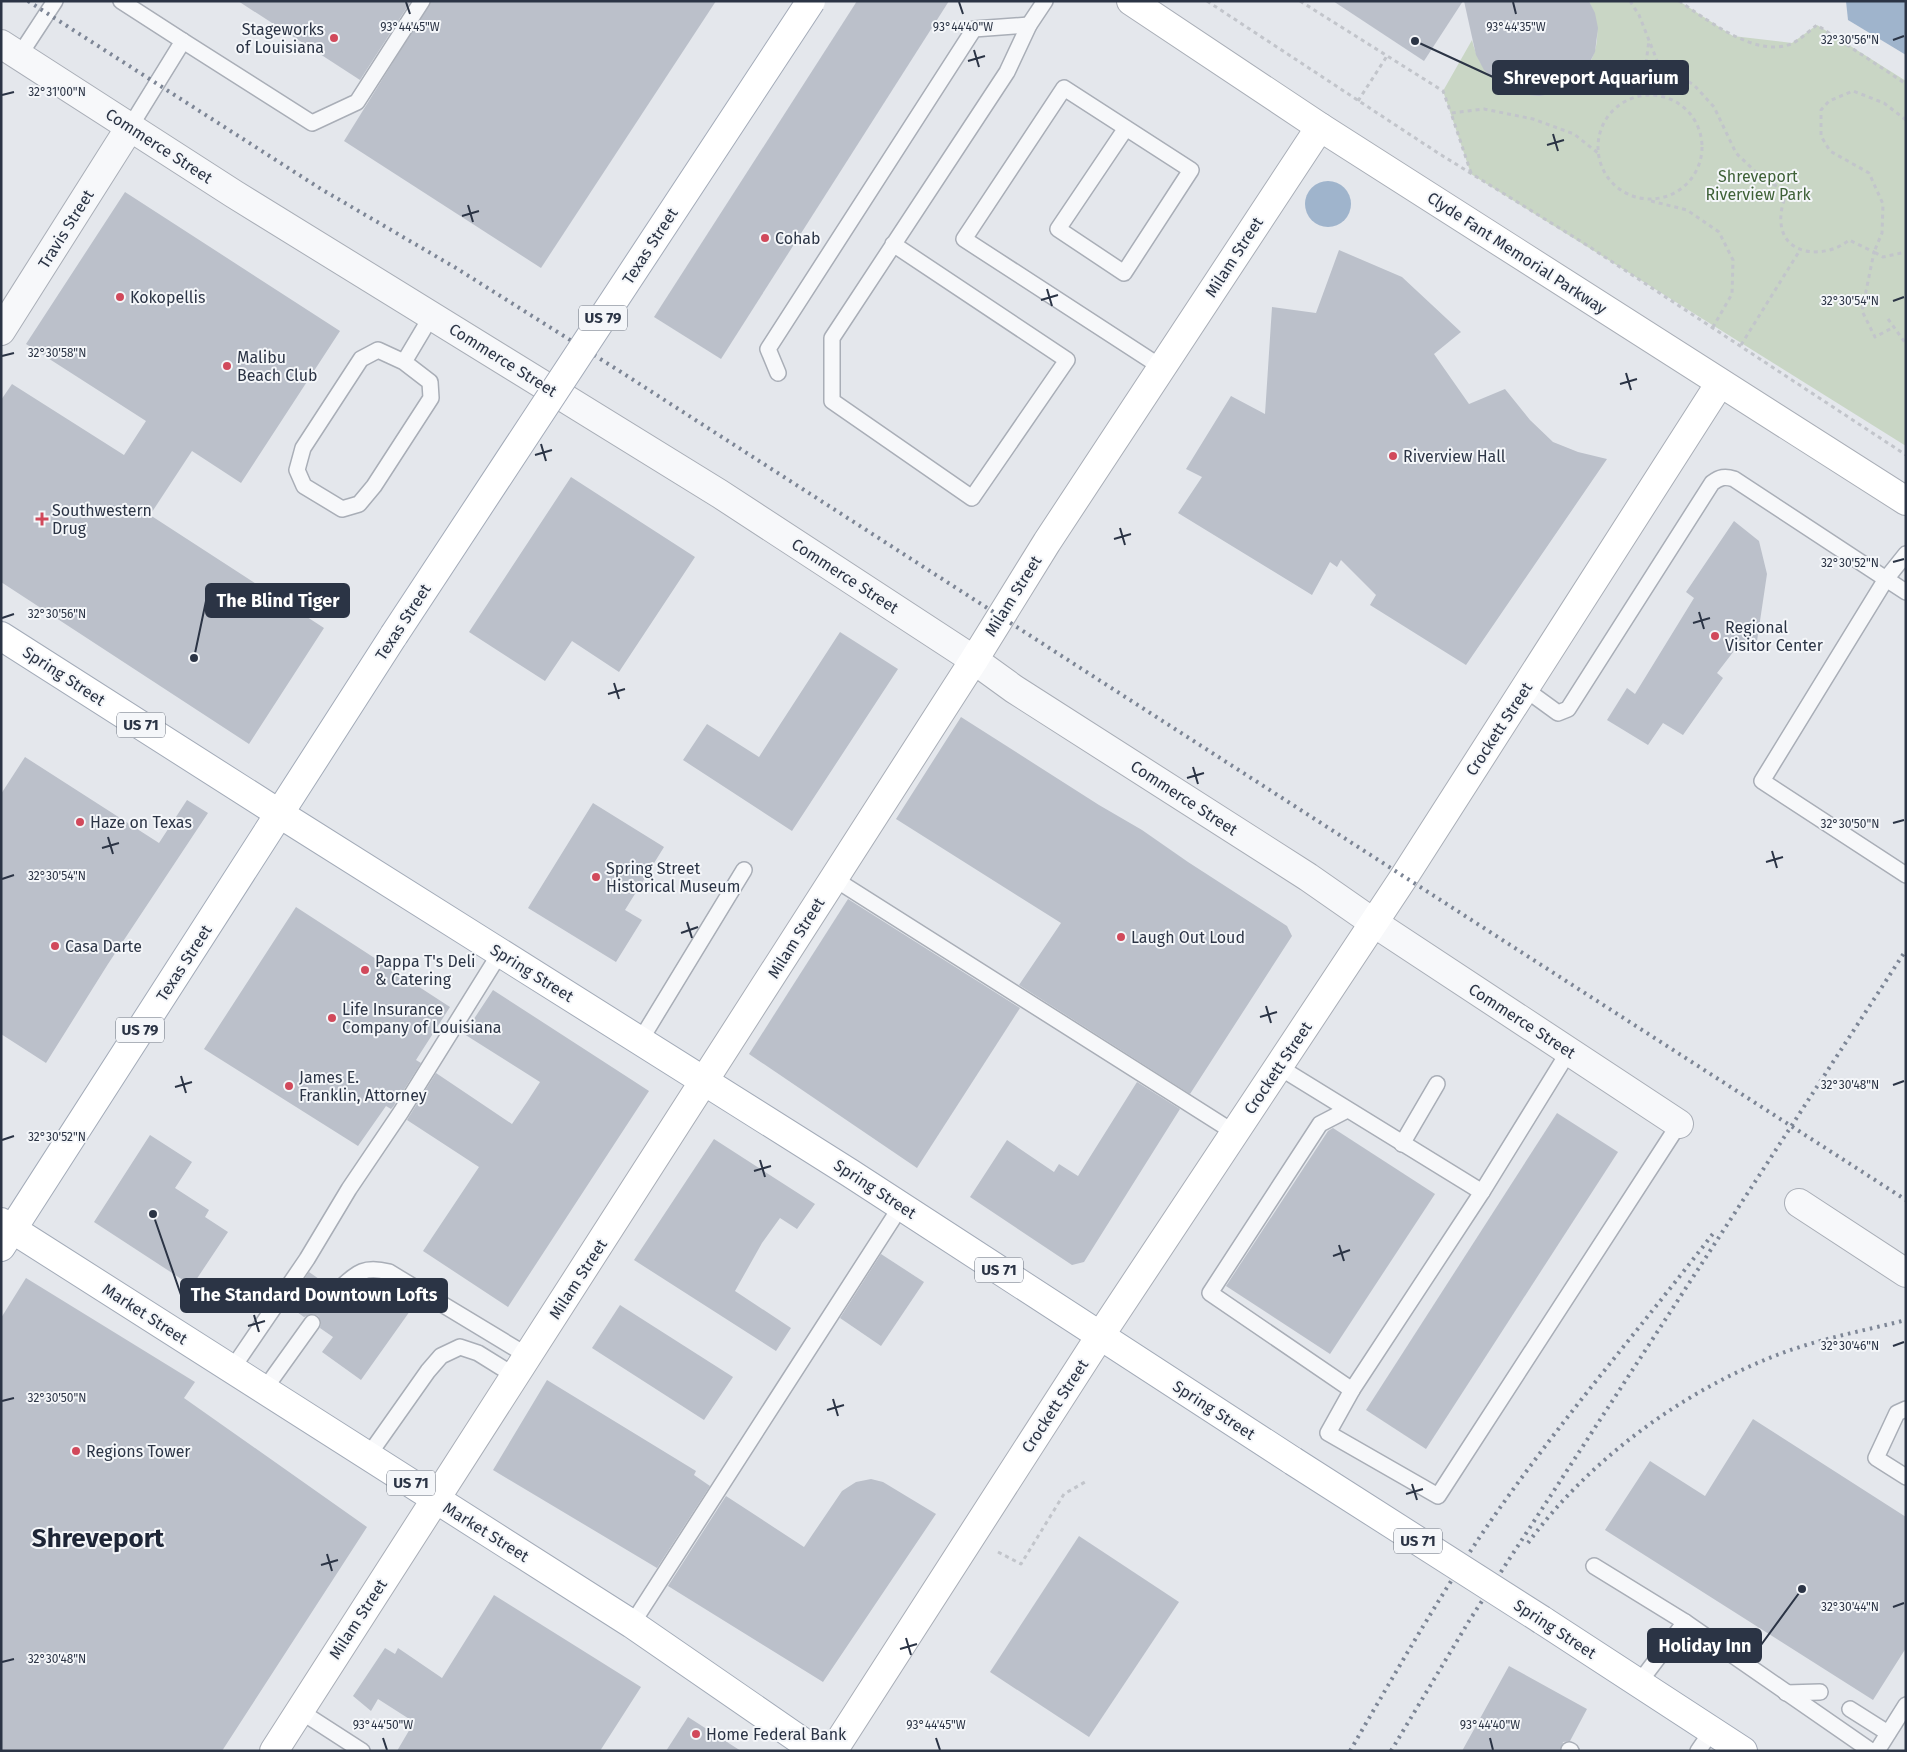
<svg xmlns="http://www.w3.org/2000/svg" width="1907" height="1752" viewBox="0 0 1907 1752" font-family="'Fira Sans',sans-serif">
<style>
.green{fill:#c9d6c5}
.water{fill:#9fb4cc}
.building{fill:#bbc0ca}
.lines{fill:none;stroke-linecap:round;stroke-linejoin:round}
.lane-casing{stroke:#a9aeb7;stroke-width:18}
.street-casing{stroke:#a9aeb7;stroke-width:30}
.secondary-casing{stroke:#a9aeb7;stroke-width:30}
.primary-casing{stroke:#a3abb8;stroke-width:30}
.path{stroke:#c2c5cb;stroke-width:3;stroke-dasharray:4 4;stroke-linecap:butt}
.lane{stroke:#f7f8fa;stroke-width:15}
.street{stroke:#f7f8fa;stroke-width:28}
.secondary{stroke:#fff;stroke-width:28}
.primary{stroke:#fff;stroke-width:28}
.rail{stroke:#7d8696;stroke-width:4;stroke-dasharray:2.5 5;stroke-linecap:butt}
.primary-bridge-casing{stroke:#a3abb8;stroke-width:30;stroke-linecap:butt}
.primary-bridge{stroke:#fff;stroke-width:28}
.ticks{fill:none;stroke:#2b3445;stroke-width:2}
.poi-dot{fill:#d1495b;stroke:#f4f6f9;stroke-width:2}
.labels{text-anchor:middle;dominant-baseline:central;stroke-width:4;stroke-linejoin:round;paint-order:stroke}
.shield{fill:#f4f6f9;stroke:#676e7b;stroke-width:1}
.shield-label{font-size:15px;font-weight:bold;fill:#2b3445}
.poi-label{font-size:16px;fill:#2b3445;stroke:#f4f6f9;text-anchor:start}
.street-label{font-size:16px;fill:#2b3445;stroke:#f4f6f9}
.park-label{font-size:16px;fill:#3f6138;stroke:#f4f6f9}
.town-label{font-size:26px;font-weight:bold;fill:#1d2536;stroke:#f4f6f9}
.ticks-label{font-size:12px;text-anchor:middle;fill:#2b3445;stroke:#f4f6f9;stroke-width:4;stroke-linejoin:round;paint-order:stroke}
.leader{fill:none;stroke:#2b3445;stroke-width:2}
.callout-dot{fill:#2b3445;stroke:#f4f6f9;stroke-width:2}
.callout{fill:#2b3445;stroke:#2b3445;stroke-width:2}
.callout-label{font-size:18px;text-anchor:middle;font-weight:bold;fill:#fff}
</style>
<rect width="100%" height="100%" fill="#e4e7ec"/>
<path class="green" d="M 1589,1 L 1679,1 L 1733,36 L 1792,43 L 1817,25 L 1906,81 L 1906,446 L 1471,174 L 1443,91 L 1472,40 C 1495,139 1632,89 1589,1 Z"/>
<g class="water">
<path d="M 1846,1 L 1906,1 L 1906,55 L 1848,20 Z"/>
<circle cx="1328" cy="204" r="23"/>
</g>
<g class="building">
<path d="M 238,1 L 411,1 L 360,80 Z"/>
<path d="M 431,1 L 716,1 L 541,268 L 344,141 Z"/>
<path d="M 857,1 L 949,1 L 721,359 L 654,317 Z"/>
<path d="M 1333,1 L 1463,1 L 1424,61 Z"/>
<path d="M 1464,1 L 1589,1 L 1595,13 L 1598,28 L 1595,52 L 1586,70 L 1571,85 L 1556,93 L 1539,96 L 1520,94 L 1503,87 L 1484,70 L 1476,55 Z"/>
<path d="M 125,192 L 340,331 L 241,483 L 192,451 L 150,515 L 324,628 L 249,744 L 1,582 L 1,400 L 12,384 L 124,455 L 146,421 L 26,344 Z"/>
<path d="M 1339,250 L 1402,277 L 1461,332 L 1434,354 L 1469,404 L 1505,389 L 1530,420 L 1553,442 L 1578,452 L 1607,459 L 1466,665 L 1370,605 L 1376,595 L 1341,560 L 1337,567 L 1330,562 L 1312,595 L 1178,513 L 1202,477 L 1186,469 L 1231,396 L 1265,414 L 1272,307 L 1316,313 Z"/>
<path d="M 571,477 L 695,557 L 619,672 L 572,641 L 545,681 L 469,632 Z"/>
<path d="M 1734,521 L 1759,541 L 1767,574 L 1757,641 L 1748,647 L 1737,647 L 1717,673 L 1723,678 L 1683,735 L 1663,723 L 1648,745 L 1607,720 L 1627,688 L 1635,694 L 1694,598 L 1686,592 Z"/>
<path d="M 840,632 L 898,669 L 792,831 L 683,760 L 707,724 L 759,757 Z"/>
<path d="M 961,717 L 1099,805 L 1142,830 L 1188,862 L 1287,926 L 1292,936 L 1190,1094 L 1019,985 L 1061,923 L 896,819 Z"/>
<path d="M 25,757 L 159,843 L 187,800 L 208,813 L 108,964 L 46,1063 L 1,1034 L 1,794 Z"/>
<path d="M 593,803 L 664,847 L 625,910 L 642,920 L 616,962 L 528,908 Z"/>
<path d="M 848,899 L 1020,1008 L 917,1168 L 749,1054 Z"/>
<path d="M 296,907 L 450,1007 L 416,1060 L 421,1063 L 393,1107 L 391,1109 L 386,1106 L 358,1146 L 204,1049 Z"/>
<path d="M 493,990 L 649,1091 L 508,1307 L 423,1251 L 479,1167 L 407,1120 L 436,1073 L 512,1124 L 527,1102 L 540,1082 L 464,1034 Z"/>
<path d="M 1137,1082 L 1180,1109 L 1084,1262 L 1072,1265 L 970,1197 L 1007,1140 L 1054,1172 L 1059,1164 L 1078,1176 Z"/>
<path d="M 1557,1113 L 1618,1152 L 1426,1449 L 1366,1410 Z"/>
<path d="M 1333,1128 L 1435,1194 L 1330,1354 L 1226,1286 L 1328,1131 Z"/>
<path d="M 150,1135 L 192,1162 L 175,1188 L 209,1210 L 205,1217 L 228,1232 L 192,1286 L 94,1222 Z"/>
<path d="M 714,1139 L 815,1204 L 797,1229 L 780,1218 L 762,1243 L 735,1291 L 791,1328 L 776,1351 L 634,1260 Z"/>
<path d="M 881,1254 L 924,1282 L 881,1346 L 840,1318 Z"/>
<path d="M 309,1272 L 329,1286 L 327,1294 L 333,1301 L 338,1301 L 344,1297 L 353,1303 L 368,1282 L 410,1311 L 361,1380 L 322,1352 L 333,1337 L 320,1328 L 321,1323 L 318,1316 L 312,1314 L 304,1317 L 287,1305 Z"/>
<path d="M 26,1278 L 195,1382 L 184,1398 L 367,1527 L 222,1751 L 1,1751 L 1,1318 Z"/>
<path d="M 620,1305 L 733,1377 L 704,1420 L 592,1348 Z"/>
<path d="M 547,1380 L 696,1471 L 694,1475 L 710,1486 L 657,1568 L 493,1470 Z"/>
<path d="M 1753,1419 L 1906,1517 L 1906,1648 L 1873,1700 L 1605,1530 L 1650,1461 L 1705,1496 Z"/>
<path d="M 871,1479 L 883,1482 L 936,1514 L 823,1682 L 668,1586 L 726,1496 L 804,1547 L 842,1491 L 856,1482 Z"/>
<path d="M 1079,1536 L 1179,1602 L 1089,1737 L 990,1672 Z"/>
<path d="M 494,1595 L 641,1687 L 600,1751 L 397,1751 L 414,1722 L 378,1699 L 371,1711 L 353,1696 L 385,1648 L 395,1654 L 398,1648 L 442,1678 Z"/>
<path d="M 1509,1666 L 1587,1709 L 1570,1741 L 1563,1742 L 1560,1751 L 1462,1751 Z"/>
<path d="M 688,1717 L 741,1751 L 666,1751 Z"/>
</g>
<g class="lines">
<defs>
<g id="lane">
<path d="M 121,1 L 183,41 L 130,127"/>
<path d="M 183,41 L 312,123 L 357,102 L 422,1"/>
<path d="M 19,56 L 55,1"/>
<path d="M 1126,128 L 1058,229 L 1124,273 L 1191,170 L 1064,88 L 964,239 L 1161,367"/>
<path d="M 893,244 L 1067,360 L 972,498 L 832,401 L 832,338 L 1007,72 L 1029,25 L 1045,1"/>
<path d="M 404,362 L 430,382 L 431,398 L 374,486 L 359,504 L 342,509 L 304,486 L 297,470 L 303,448 L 361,359 L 378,350 L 404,362 L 432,315"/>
<path d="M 778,373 L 768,349 L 974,29 L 1029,25"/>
<path d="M 1906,592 L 1886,579 L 1762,781 L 1906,875"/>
<path d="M 1525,689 L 1558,713 L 1568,709 L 1712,483 C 1720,477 1725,476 1734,479 L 1886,579 L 1906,554"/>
<path d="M 833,878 L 1235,1133"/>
<path d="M 640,1041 L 744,870"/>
<path d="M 1279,1067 L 1482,1192 L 1569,1051"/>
<path d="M 1347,1110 L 1320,1124 L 1210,1293 L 1352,1390 L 1482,1192"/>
<path d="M 1402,1144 L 1437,1084"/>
<path d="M 336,1292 C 356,1274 362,1265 389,1272 L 528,1356"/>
<path d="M 232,1369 L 307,1259 L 349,1189 L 401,1112 L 500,953"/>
<path d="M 264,1390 L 312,1323"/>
<path d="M 1352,1390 L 1328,1433 L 1438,1496 L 1679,1124"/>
<path d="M 1906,1409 L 1897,1413 L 1876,1458 L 1906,1477"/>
<path d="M 368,1456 L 428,1371 L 441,1356 L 460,1347 L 478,1353 L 515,1376"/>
<path d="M 1594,1566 L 1685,1622 L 1638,1684"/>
<path d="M 1685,1622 L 1871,1751"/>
<path d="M 632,1624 L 901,1206"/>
<path d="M 1786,1693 L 1820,1692"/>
<path d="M 1850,1709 L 1888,1733"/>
<path d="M 300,1711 L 362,1751"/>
<path d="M 1569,1750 L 1571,1751"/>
<path d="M 1698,1751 L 1711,1732"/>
<path d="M 1877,1751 L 1906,1705"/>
</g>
<g id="street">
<path d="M 1,44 L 234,194 L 720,494 L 974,660 L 1014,689 L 1308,877 L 1374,923 L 1679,1124"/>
<path d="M 1,331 L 130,127"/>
<path d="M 1799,1203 L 1906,1273"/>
</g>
<g id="secondary">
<path d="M 1131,1 L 1320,127 L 1906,501"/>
<path d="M 274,1751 L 974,660 L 1047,542 L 1320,127"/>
<path d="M 833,1751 L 1100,1336 L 1404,877 L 1720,383"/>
</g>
<g id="primary">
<path d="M 1,636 L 280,814 L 850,1173 L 1293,1461"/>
<path d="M 1,1222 L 632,1624 L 816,1751"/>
<path d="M 1,1247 L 394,635"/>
<path d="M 1542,1620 L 1743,1751"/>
</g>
</defs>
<use href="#lane" class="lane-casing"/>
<use href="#street" class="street-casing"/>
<use href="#secondary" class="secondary-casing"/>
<use href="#primary" class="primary-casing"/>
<g class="path">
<path d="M 1207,1 L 1438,153 L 1582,242 L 1906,455"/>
<path d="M 1300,1 L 1443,91 L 1451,113"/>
<path d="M 1630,1 L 1639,15 L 1658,63 L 1694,85 L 1714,107 L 1736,153 L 1761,177 L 1787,192 C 1783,202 1780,212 1781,223 C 1784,258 1828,258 1849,240 L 1874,252 L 1862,311 L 1875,337 L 1894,327"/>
<path d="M 1679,1 C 1708,20 1755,58 1791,44 C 1800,40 1809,31 1817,25 L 1906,84"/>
<circle cx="1650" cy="147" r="52"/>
<path d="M 1642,95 L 1649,40"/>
<path d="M 1358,101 L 1387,56"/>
<path d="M 1906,120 L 1884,103 L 1853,91 L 1829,101 L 1821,110 L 1821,136 L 1830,151 L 1869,173 L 1883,204 L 1882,233 L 1874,252 L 1883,257 L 1906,252"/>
<path d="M 1471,173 L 1451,113 L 1484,109 L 1533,119 L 1574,134 L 1598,153"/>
<path d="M 1651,201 L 1687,210 L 1719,232 L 1733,260 L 1732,294 L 1713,327"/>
<path d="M 1888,319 L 1906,344"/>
<path d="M 1741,345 L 1800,250"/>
<path d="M 998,1552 L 1021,1564 L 1064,1494 L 1085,1482"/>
</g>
<use href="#lane" class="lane"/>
<use href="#street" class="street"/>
<use href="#secondary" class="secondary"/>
<use href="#primary" class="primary"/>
<g class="rail">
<path d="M 28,1 L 321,189 L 456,268 L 621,372 L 1906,1200"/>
<path d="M 1528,1543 C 1589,1460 1681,1392 1777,1355 C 1818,1339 1863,1331 1906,1320"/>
<path d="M 1350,1751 C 1397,1670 1443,1589 1497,1512 C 1565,1415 1643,1325 1715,1231"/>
<path d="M 1391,1751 L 1469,1621 L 1906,950"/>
</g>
<defs>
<g id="primary-bridge">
<path d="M 394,635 L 811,1"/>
<path d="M 1293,1461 L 1542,1620"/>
</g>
</defs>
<use href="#primary-bridge" class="primary-bridge-casing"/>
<use href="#primary-bridge" class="primary-bridge"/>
</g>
<path class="ticks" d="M 406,2 L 410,14M 959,2 L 963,14M 1513,2 L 1516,14M 1893,40 L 1904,36M 974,50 L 979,67M 968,61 L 985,56M 2,95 L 14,92M 1553,134 L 1558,151M 1547,145 L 1564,140M 468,205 L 473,222M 462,216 L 479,211M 1047,289 L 1052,306M 1041,300 L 1058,295M 1893,301 L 1904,297M 2,356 L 14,353M 1626,373 L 1631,390M 1620,384 L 1637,379M 541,444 L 546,461M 535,455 L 552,450M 1120,528 L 1125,545M 1114,539 L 1131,534M 1893,562 L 1904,559M 1699,612 L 1704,629M 2,618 L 14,614M 1693,623 L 1710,618M 614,683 L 619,699M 608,694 L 625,689M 1193,767 L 1198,784M 1187,778 L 1204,773M 1893,823 L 1904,820M 108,837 L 113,854M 102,848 L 119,843M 1772,851 L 1777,868M 1766,862 L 1783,857M 2,879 L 14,875M 687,922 L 692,938M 681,933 L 698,927M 1266,1006 L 1271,1023M 1260,1017 L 1277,1012M 181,1076 L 186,1093M 1893,1085 L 1904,1081M 175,1087 L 192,1082M 2,1140 L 14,1136M 760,1160 L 765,1177M 754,1171 L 771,1166M 1339,1245 L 1344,1261M 1333,1256 L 1350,1250M 254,1315 L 259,1332M 248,1326 L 265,1321M 1893,1346 L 1904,1342M 833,1399 L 838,1416M 2,1401 L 14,1398M 827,1410 L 844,1405M 1412,1484 L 1417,1500M 1406,1494 L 1423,1489M 327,1554 L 332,1571M 321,1565 L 338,1560M 1893,1607 L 1904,1603M 906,1638 L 911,1655M 900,1649 L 917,1644M 2,1662 L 14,1659M 383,1738 L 387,1750M 936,1738 L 940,1750M 1490,1738 L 1493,1750"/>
<g class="poi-dot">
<circle cx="334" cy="38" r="5"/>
<circle cx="765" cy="238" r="5"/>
<circle cx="120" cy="297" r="5"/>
<circle cx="227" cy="366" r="5"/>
<circle cx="1393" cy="456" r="5"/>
<path d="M39.5 511.5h5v5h5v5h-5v5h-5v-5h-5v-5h5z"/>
<circle cx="1715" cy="636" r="5"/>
<circle cx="80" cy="822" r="5"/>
<circle cx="596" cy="877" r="5"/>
<circle cx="1121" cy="937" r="5"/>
<circle cx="55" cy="946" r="5"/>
<circle cx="365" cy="970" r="5"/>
<circle cx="332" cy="1018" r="5"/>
<circle cx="289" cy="1086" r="5"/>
<circle cx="76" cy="1451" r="5"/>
<circle cx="696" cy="1734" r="5"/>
</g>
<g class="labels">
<g class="shield">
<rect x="579" y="305.5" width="48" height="25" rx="4"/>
<rect x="117" y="712.5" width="48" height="25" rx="4"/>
<rect x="116" y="1017.5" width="48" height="25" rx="4"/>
<rect x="975" y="1257.5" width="48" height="25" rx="4"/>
<rect x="387" y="1470.5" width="48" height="25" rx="4"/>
<rect x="1394" y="1528.5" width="48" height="25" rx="4"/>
</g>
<g class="shield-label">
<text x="603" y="318">US 79</text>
<text x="141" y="725">US 71</text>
<text x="140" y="1030">US 79</text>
<text x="999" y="1270">US 71</text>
<text x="411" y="1483">US 71</text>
<text x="1418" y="1541">US 71</text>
</g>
<g class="poi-label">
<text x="324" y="29" text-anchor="end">Stageworks<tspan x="324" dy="18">of Louisiana</tspan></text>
<text x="775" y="238">Cohab</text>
<text x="130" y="297">Kokopellis</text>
<text x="237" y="357">Malibu<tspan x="237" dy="18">Beach Club</tspan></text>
<text x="1403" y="456">Riverview Hall</text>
<text x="52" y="510">Southwestern<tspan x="52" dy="18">Drug</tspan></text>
<text x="1725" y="627">Regional<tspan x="1725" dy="18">Visitor Center</tspan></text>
<text x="90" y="822">Haze on Texas</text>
<text x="606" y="868">Spring Street<tspan x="606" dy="18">Historical Museum</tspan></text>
<text x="1131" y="937">Laugh Out Loud</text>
<text x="65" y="946">Casa Darte</text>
<text x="375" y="961">Pappa T's Deli<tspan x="375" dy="18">&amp; Catering</tspan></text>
<text x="342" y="1009">Life Insurance<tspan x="342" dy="18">Company of Louisiana</tspan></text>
<text x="299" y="1077">James E.<tspan x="299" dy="18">Franklin, Attorney</tspan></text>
<text x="86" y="1451">Regions Tower</text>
<text x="706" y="1734">Home Federal Bank</text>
</g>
<g class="street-label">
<text transform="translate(159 146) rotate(33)">Commerce Street</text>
<text transform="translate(66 229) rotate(-58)">Travis Street</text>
<text transform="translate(650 246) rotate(-57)">Texas Street</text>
<text transform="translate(1517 253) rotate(33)">Clyde Fant Memorial Parkway</text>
<text transform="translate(1234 257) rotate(-57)">Milam Street</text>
<text transform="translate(503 360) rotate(32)">Commerce Street</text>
<text transform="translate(845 576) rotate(33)">Commerce Street</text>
<text transform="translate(1013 596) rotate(-58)">Milam Street</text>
<text transform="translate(403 622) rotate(-57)">Texas Street</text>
<text transform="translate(64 676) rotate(33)">Spring Street</text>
<text transform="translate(1499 729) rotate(-57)">Crockett Street</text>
<text transform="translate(1184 798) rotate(33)">Commerce Street</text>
<text transform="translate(796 938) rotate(-58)">Milam Street</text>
<text transform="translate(184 963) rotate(-57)">Texas Street</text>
<text transform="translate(532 973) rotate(32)">Spring Street</text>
<text transform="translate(1522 1021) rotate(33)">Commerce Street</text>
<text transform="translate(1278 1068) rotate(-56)">Crockett Street</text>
<text transform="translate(875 1189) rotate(33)">Spring Street</text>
<text transform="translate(578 1279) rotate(-57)">Milam Street</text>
<text transform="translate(145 1314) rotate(33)">Market Street</text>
<text transform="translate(1055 1406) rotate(-57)">Crockett Street</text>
<text transform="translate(1214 1410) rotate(33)">Spring Street</text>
<text transform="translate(486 1532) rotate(32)">Market Street</text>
<text transform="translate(358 1619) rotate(-57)">Milam Street</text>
<text transform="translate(1555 1629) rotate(33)">Spring Street</text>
</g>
<g class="park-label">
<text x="1758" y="176">Shreveport<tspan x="1758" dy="18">Riverview Park</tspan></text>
</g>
<g class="town-label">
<text x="98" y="1538">Shreveport</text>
</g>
</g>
<g class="ticks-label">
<text x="410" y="31">93°44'45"W</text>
<text x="963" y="31">93°44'40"W</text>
<text x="1516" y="31">93°44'35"W</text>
<text x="1850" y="44">32°30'56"N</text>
<text x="57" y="96">32°31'00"N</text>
<text x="1850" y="305">32°30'54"N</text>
<text x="57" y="357">32°30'58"N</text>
<text x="1850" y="567">32°30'52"N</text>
<text x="57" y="618">32°30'56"N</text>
<text x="1850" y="828">32°30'50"N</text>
<text x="57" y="880">32°30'54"N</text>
<text x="1850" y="1089">32°30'48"N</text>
<text x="57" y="1141">32°30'52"N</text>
<text x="1850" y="1350">32°30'46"N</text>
<text x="57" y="1402">32°30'50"N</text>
<text x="1850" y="1611">32°30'44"N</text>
<text x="57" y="1663">32°30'48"N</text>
<text x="383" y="1729">93°44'50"W</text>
<text x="936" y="1729">93°44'45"W</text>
<text x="1490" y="1729">93°44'40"W</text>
</g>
<path class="leader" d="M1415 41L1493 77M194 658L206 601M153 1214L181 1295M1802 1589L1761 1645"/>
<g class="callout-dot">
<circle cx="1415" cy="41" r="5"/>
<circle cx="194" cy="658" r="5"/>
<circle cx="153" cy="1214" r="5"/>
<circle cx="1802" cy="1589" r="5"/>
</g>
<g class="callout">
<rect x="1493" y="61" width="195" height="33" rx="5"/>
<rect x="206" y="584" width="143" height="33" rx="5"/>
<rect x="181" y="1279" width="266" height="33" rx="5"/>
<rect x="1648" y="1629" width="113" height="33" rx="5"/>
</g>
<g class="callout-label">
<text x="1591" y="84">Shreveport Aquarium</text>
<text x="278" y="607">The Blind Tiger</text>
<text x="314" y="1301">The Standard Downtown Lofts</text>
<text x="1705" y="1652">Holiday Inn</text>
</g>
<rect width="1907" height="1752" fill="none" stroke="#2b3445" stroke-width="5"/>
</svg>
